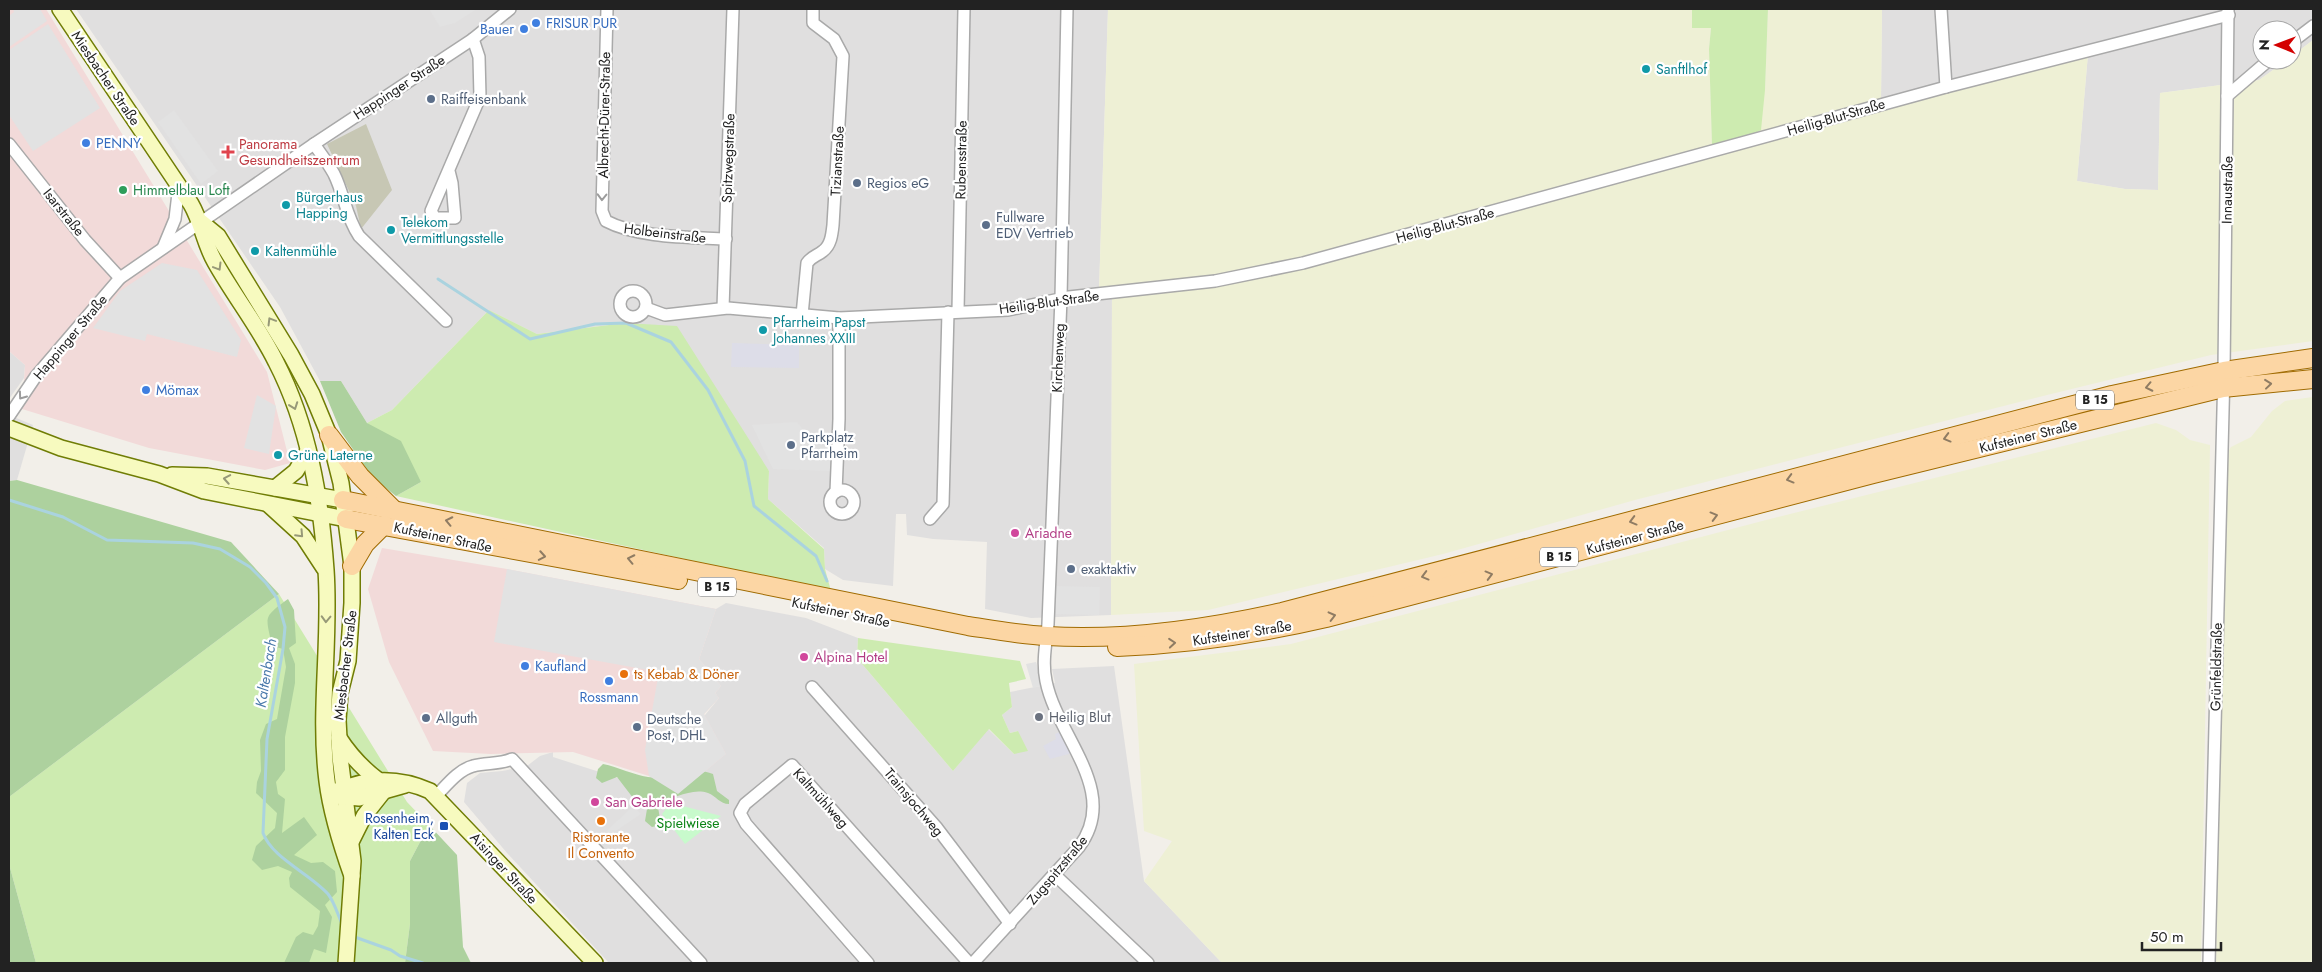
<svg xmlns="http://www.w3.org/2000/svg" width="2322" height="972" viewBox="0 0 2322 972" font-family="Jost,sans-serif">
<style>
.residential{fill:#e0dfdf}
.commercial{fill:#f2dad9}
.construction{fill:#c7c7b4}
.farmland{fill:#eef0d5}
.grass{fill:#cdebb0}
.forest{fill:#add19e}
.park{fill:#c8facc}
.parking{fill:#e2e2e2}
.plaza{fill:#dddde8}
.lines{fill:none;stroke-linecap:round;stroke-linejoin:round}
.stream{stroke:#aad3df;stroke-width:3}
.minor-casing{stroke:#a9a9a9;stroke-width:14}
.secondary-casing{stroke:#707d05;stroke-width:18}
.primary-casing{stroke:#a06b00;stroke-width:20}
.minor{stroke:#fff;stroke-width:11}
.secondary{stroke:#f7fabf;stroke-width:15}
.primary{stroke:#fcd6a4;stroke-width:18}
.oneway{stroke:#9c9c9c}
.oneway2{stroke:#979978}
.oneway3{stroke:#8f7c63}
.shop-dot{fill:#3f7fe0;stroke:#fff;stroke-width:2}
.culture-dot{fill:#0f9aa8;stroke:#fff;stroke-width:2}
.service-dot{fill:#5c6f8a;stroke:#fff;stroke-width:2}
.health-dot{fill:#e0444e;stroke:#fff;stroke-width:2}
.leisure-dot{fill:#2e9e5b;stroke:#fff;stroke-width:2}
.hotel-dot{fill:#d1479c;stroke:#fff;stroke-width:2}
.food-dot{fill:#e8710a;stroke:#fff;stroke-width:2}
.worship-dot{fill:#6b7280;stroke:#fff;stroke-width:2}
.transit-dot{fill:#1a4fb4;stroke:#fff;stroke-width:2}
.labels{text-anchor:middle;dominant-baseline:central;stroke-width:4.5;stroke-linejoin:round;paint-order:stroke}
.shield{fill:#fff;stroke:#646464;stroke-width:1}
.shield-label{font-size:12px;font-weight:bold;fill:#222}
.shop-label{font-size:14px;fill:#366cbe;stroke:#fff;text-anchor:start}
.culture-label{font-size:14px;fill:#0d838f;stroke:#fff;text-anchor:start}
.street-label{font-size:14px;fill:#222;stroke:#fff}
.service-label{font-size:14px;fill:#4e5e75;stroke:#fff;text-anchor:start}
.health-label{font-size:14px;fill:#be3a42;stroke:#fff;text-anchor:start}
.leisure-label{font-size:14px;fill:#27864d;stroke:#fff;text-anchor:start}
.hotel-label{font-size:14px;fill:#b23c85;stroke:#fff;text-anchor:start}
.food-label{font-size:14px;fill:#c56008;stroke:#fff;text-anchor:start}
.worship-label{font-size:14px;fill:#5b616d;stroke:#fff;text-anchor:start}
.transit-label{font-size:14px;fill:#164399;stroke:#fff;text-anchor:end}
.park-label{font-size:14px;fill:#0c8416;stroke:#fff}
.water-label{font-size:15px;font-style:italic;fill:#4a7aab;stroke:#fff}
</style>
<rect width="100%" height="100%" fill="#f2efe9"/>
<g class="residential">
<path d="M 76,9 L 1108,9 L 1099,290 L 1112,289 L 1111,615 L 1031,618 L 985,609 L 987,542 L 933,539 L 907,535 L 906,514 L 896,514 L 893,586 L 843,580 L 825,569 L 824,548 L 768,499 L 769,471 L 625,323 L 537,334 L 489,310 L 392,410 L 367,423 L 341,381 L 320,381 L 280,307 Z"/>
<path d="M 1882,9 L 2313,9 L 2313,40 L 2292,56 L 2292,30 L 2262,30 L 2262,60 L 2287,60 L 2259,80 L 2160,93 L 2158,190 L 2125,189 L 2077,181 L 2088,54 L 1881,100 Z"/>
<path d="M 9,351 L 25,365 L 24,378 L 9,399 Z"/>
<path d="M 9,415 L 33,425 L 17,480 L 9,481 Z"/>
<path d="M 726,603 L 806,618 L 858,638 L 857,658 L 953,771 L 988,729 L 1014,754 L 1018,731 L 1010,733 L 1002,715 L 1012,707 L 1010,692 L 1055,683 L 1052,669 L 1114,666 L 1144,881 L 1222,963 L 609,963 L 507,853 L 464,802 L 467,783 L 480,773 L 502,771 L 527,766 L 540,756 L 553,752 L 553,757 L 646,787 L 719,698 L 715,693 L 721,686 L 699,659 L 716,609 Z"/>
</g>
<g class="commercial">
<path d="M 10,9 L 46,9 L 267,372 L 290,463 L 265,470 L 149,448 L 22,409 L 25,365 L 9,351 Z"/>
<path d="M 382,548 L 507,569 L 716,609 L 699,659 L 721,686 L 715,693 L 719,698 L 704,714 L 726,754 L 678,794 L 649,776 L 573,752 L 491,754 L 433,751 L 389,662 L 368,589 Z"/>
</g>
<path class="construction" d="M 366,124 L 392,190 L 361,229 L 356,206 L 327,144 Z"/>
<g class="farmland">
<path d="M 1108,9 L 1692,9 L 1692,27 L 1711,28 L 1709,49 L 1712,144 L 1765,90 L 1768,9 L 1882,9 L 1881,100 L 2088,54 L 2077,181 L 2125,189 L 2158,190 L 2160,93 L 2259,80 L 2287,60 L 2292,60 L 2292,56 L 2313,40 L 2313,341 L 2211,355 L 2043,396 L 1635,500 L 1443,554 L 1208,610 L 1111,615 L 1112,290 L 1099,291 Z"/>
<path d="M 2313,397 L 2313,963 L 2216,963 L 2225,456 L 2231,447 L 2251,437 L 2272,411 L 2285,401 Z"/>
<path d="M 2156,423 L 2176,430 L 2190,440 L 2210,445 L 2201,963 L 1222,963 L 1144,881 L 1172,841 L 1144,831 L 1134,664 L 1291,644 L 1770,519 Z"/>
</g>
<g class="grass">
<path d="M 1692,9 L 1768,9 L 1765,90 L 1761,130 L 1741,140 L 1712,145 L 1709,49 L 1711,28 L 1692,28 Z"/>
<path d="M 489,310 L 537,334 L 625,323 L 677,326 L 769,471 L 768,499 L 824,549 L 825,569 L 831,591 L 396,496 L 421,482 L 367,423 L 392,410 Z"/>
<path d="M 279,594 L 407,802 L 429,825 L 410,861 L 410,924 L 405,963 L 36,963 L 9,864 L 9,797 Z"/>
<path d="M 858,638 L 1020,661 L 1026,679 L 1009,683 L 1012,707 L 1002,715 L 1010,733 L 1018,731 L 1028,751 L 1014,754 L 989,729 L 953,771 L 857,658 Z"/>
</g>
<g class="forest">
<path d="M 320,381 L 341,381 L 367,423 L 401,441 L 421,482 L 396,496 L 373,478 L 341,432 Z"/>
<path d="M 17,480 L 231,542 L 279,594 L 9,797 L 9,481 Z"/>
<path d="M 288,599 L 294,610 L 296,643 L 289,648 L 295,664 L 295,683 L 285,737 L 285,770 L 276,782 L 278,794 L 285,799 L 282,833 L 304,817 L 317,835 L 294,855 L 311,863 L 323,862 L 335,871 L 337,892 L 325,905 L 332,917 L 326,953 L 314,949 L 309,963 L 284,963 L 296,937 L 303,932 L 313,935 L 318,926 L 320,911 L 290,887 L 289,878 L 292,872 L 278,866 L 262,870 L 252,860 L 256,846 L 275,828 L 277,813 L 256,793 L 257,782 L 261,771 L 260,740 L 266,724 L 277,719 L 286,667 L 283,649 L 272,646 C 266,616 262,618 288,599 Z"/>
<path d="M 603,764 C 618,767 634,775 648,777 C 670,779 693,765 713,774 L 717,791 L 729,800 L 729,804 C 720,804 716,796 708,793 C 691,787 674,800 657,801 L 661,825 L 652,827 L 645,821 L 647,809 L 640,807 L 617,777 L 602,783 L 596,778 L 598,769 Z"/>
<path d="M 429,825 L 457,855 L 463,947 L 471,963 L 405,963 L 410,924 L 410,861 Z"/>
<path d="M 9,864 L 36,963 L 9,963 Z"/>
</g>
<path class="park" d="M 671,803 L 721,816 L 685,844 L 662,814 Z"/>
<g class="parking">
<path d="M 13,9 L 40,9 L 47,21 L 9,47 L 9,16 L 14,12 Z"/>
<path d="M 429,9 L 477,9 L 455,23 L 440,27 Z"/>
<path d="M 48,24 L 100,108 L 33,151 L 9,115 L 9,50 Z"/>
<path d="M 174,110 L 218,171 L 201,184 L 158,122 Z"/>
<path d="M 162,263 L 197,270 L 241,340 L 237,357 L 147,334 L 145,341 L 93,328 L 120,291 Z"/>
<path d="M 257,395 L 276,406 L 269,454 L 244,448 Z"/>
<path d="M 797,422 L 811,440 L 831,450 L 830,471 L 773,469 L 752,425 Z"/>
<path d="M 507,569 L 716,609 L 699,659 L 721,686 L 715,693 L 719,698 L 704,714 L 726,754 L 678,794 L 649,776 L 645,750 L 659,672 L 494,642 Z"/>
<path d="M 1055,586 L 1100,587 L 1099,615 L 1055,614 Z"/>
<path d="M 1036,662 L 1043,685 L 1033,688 L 1026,664 Z"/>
<path d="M 633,806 L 641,814 L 595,845 L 587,841 L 595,833 L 601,836 Z"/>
</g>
<g class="plaza">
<path d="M 732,343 L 799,345 L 799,368 L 731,367 Z"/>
<path d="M 1065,730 L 1076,752 L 1050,759 L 1043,746 L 1056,739 L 1055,734 Z"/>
</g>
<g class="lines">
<g class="stream">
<path d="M 438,279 L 530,339 L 595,324 L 626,323 L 671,342 L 708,390 L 745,461 L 754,506 L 816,556 L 827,581"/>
<path d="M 9,500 L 63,517 L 107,540 L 193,543 L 220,549 L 250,567 L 266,583 L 277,598 L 285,627 L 283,649 L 267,739 L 263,833 C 272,858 309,873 328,894 C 335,903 338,916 343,926"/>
<path d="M 352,936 L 391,950 L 400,956 L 423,963"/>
</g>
<defs>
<g id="minor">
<path d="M 607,9 L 602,211 L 606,221 C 638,238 689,237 726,239"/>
<path d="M 1941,9 L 1946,87"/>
<path d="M 2292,42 L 2313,26"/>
<path d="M 2227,96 L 2269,60"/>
<path d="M 9,144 L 85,240 L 120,278"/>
<path d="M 314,144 C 321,154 328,163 334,174 C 344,194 346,217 359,236 L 446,321"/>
<path d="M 449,171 L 452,183 L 455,218 L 435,218 L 431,211 L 480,97 L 479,57 L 473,39"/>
<path d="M 163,248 L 175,219 L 179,185"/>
<circle cx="633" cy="304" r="13"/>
<path d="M 646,308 L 665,315 L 728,308 L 839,318 L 1008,310 L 1069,297 L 1215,281 L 1303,263 L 1946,87 L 2229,15"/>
<path d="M 723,308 L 733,9"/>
<path d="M 958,311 L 964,9"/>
<path d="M 802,315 L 807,263 C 812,256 817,256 823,251 C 831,245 832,234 833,225 L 843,56 L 834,39 L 813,23 L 813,9"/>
<path d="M 9,416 L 36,376 L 120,278 L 314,144 L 473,39 L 510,9"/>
<circle cx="842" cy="502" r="12"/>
<path d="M 836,492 L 839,419 L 839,318"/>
<path d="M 930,519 L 943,504 L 948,312"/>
<path d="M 812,687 L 937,828 L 1010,924"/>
<path d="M 436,796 C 446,786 458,770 473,766 C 486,762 498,765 512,759 L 701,963"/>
<path d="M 1055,875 L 1148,963"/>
<path d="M 868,963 L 746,824 L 740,813 L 745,804 L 792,765 L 969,963"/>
<path d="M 973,963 L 1079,847 C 1121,791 1057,737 1046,681 C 1042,663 1046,643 1048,624 L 1061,298 L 1067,9"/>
<path d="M 2209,963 L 2224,371 L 2228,9"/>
</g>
<g id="secondary">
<path d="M 60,9 L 191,204 C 202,223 204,243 215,262 C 234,296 259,327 276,362 C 309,426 321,499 326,570 C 331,641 318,711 327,781 C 331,814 341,845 352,876"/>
<path d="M 201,222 L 218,236 L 291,355 L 312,394 L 329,435 L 341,483 L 352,566 L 352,603 L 348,661 L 340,693 L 338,720 L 340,757 L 353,861 L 346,963"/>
<path d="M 9,428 L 61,448 L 159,474 L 204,491 L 346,519"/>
<path d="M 172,475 L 207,476 L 343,500"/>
<path d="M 275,488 L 296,471 L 308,451"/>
<path d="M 269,505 L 303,536 L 324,568"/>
<path d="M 339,738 C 350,755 362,768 378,780"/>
<path d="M 337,791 C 367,778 399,777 430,791 L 595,963"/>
<path d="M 337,796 L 359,798 L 405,785"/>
<path d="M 352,840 L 364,816 L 383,792"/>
</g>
<g id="primary">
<path d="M 329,435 L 360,476 L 394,510"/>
<path d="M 343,500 L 968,626 C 994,630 1021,635 1047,636 C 1126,641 1206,629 1282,612 L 2112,395 L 2224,371 L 2313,358"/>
<path d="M 346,519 L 678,580"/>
<path d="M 352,566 L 365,544 L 384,525"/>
<path d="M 1117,647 C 1189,644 1257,634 1326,618 L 1873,474 L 2117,414 L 2223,388 L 2313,379"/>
</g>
</defs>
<use href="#minor" class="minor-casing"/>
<use href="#secondary" class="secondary-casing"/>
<use href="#primary" class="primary-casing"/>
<use href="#minor" class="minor"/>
<use href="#secondary" class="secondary"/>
<use href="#primary" class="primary"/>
</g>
<defs><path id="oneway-chevron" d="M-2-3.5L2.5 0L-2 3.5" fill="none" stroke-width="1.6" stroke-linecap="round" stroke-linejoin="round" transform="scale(1.25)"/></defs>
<g class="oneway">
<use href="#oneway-chevron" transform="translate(602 197) rotate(91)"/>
<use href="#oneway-chevron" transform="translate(22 396) rotate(126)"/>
</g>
<g class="oneway2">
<use href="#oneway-chevron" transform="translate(218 267) rotate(59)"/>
<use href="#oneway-chevron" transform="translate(271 321) rotate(-121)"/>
<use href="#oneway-chevron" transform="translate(294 406) rotate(70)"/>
<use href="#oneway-chevron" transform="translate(227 479) rotate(-170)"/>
<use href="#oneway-chevron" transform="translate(300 534) rotate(47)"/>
<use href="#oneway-chevron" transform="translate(326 619) rotate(92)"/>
</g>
<g class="oneway3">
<use href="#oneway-chevron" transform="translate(2268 384) rotate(-6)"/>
<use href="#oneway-chevron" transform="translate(2149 387) rotate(168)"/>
<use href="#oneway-chevron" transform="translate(1947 438) rotate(165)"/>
<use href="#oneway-chevron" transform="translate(1790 479) rotate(165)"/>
<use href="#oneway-chevron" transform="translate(1714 516) rotate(-15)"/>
<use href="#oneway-chevron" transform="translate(449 521) rotate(-168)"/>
<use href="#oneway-chevron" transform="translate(1633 521) rotate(165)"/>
<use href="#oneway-chevron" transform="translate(542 556) rotate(10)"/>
<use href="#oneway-chevron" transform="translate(631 559) rotate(-168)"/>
<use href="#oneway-chevron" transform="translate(1489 575) rotate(-15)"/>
<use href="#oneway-chevron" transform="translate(1425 576) rotate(165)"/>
<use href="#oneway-chevron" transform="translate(1332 616) rotate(-14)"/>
<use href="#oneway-chevron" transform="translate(1172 643) rotate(-5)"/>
</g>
<g class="shop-dot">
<circle cx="536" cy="23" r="5"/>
<circle cx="524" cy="29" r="5"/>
<circle cx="86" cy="143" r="5"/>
<circle cx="146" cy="390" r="5"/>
<circle cx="525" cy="666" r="5"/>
<circle cx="609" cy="681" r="5"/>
</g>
<g class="culture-dot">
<circle cx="1646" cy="69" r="5"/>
<circle cx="286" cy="205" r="5"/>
<circle cx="391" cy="230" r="5"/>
<circle cx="255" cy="251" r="5"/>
<circle cx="763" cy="330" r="5"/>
<circle cx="278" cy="455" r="5"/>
</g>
<g class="service-dot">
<circle cx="431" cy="99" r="5"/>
<circle cx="857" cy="183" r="5"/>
<circle cx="986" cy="225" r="5"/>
<circle cx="791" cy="445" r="5"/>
<circle cx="1071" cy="569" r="5"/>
<circle cx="426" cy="718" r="5"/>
<circle cx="637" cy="727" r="5"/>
</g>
<path class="health-dot" d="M225.5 144.5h5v5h5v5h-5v5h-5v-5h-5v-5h5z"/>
<circle class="leisure-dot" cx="123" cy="190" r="5"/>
<g class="hotel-dot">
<circle cx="1015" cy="533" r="5"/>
<circle cx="804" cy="657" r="5"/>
<circle cx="595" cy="802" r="5"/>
</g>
<g class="food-dot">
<circle cx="624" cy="674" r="5"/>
<circle cx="601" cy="821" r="5"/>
</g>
<circle class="worship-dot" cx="1039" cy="717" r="5"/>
<rect class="transit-dot" x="439" y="821" width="10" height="10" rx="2.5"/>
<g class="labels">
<g class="shield">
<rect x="2076" y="390.5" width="38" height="19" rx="4"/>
<rect x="1540" y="547.5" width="38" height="19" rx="4"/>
<rect x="698" y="577.5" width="38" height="19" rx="4"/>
</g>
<g class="shield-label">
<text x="2095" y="400">B 15</text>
<text x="1559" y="557">B 15</text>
<text x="717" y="587">B 15</text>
</g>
<g class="shop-label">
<text x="546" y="23">FRISUR PUR</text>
<text x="514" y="29" text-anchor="end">Bauer</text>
<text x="96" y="143">PENNY</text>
<text x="156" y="390">Mömax</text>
<text x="535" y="666">Kaufland</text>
<text x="609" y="697" text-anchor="middle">Rossmann</text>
</g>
<g class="culture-label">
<text x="1656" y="69">Sanftlhof</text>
<text x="296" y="197">Bürgerhaus<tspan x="296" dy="16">Happing</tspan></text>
<text x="401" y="222">Telekom<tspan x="401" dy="16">Vermittlungsstelle</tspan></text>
<text x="265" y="251">Kaltenmühle</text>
<text x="773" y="322">Pfarrheim Papst<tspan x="773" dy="16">Johannes XXIII</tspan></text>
<text x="288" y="455">Grüne Laterne</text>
</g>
<g class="street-label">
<text transform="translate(106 78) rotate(56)">Miesbacher Straße</text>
<text transform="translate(399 87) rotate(-33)">Happinger Straße</text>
<text transform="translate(604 115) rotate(-89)">Albrecht-Dürer-Straße</text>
<text transform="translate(1836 117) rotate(-16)">Heilig-Blut-Straße</text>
<text transform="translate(728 158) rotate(-88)">Spitzwegstraße</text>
<text transform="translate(961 160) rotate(-89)">Rubensstraße</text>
<text transform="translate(837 161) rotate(-87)">Tizianstraße</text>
<text transform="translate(2227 190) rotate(-89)">Innaustraße</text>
<text transform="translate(64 212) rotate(51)">Isarstraße</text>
<text transform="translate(1445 225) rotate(-15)">Heilig-Blut-Straße</text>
<text transform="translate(665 233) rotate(7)">Holbeinstraße</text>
<text transform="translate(1049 302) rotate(-8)">Heilig-Blut-Straße</text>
<text transform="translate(70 337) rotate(-50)">Happinger Straße</text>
<text transform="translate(1058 358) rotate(-88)">Kirchenweg</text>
<text transform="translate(2028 436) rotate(-14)">Kufsteiner Straße</text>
<text transform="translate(443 537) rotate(12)">Kufsteiner Straße</text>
<text transform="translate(1635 537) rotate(-15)">Kufsteiner Straße</text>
<text transform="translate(841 612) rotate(12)">Kufsteiner Straße</text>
<text transform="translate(1242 633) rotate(-9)">Kufsteiner Straße</text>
<text transform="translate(345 665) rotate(-83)">Miesbacher Straße</text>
<text transform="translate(2216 667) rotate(-89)">Grünfeldstraße</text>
<text transform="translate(821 798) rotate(48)">Kaltmühlweg</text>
<text transform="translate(914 802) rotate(50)">Trainsjochweg</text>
<text transform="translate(504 868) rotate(47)">Aisinger Straße</text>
<text transform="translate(1057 870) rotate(-50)">Zugspitzstraße</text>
</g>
<g class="service-label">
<text x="441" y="99">Raiffeisenbank</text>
<text x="867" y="183">Regios eG</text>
<text x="996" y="217">Fullware<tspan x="996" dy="16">EDV Vertrieb</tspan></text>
<text x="801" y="437">Parkplatz<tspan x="801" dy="16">Pfarrheim</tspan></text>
<text x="1081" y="569">exaktaktiv</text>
<text x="436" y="718">Allguth</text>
<text x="647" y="719">Deutsche<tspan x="647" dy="16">Post, DHL</tspan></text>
</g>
<g class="health-label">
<text x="239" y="144">Panorama<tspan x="239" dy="16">Gesundheitszentrum</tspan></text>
</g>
<g class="leisure-label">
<text x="133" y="190">Himmelblau Loft</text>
</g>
<g class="hotel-label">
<text x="1025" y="533">Ariadne</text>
<text x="814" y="657">Alpina Hotel</text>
<text x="605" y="802">San Gabriele</text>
</g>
<g class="food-label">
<text x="634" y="674">ts Kebab &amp; Döner</text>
<text x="601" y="837" text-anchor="middle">Ristorante<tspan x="601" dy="16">Il Convento</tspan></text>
</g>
<g class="worship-label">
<text x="1049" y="717">Heilig Blut</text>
</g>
<g class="transit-label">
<text x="434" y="818">Rosenheim,<tspan x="434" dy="16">Kalten Eck</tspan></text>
</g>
<g class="park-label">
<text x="688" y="823">Spielwiese</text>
</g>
<g class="water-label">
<text transform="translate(266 673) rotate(-81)">Kaltenbach</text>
</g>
</g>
<rect width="2322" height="972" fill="none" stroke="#222222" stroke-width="20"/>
<g transform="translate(2277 45) rotate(271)"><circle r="24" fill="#ffffff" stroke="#a7a7a7"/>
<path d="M0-4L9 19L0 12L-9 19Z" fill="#d40000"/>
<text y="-8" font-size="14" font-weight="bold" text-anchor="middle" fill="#222222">N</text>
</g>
<path d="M2142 942v8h79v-8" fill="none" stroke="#222222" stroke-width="2.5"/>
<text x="2150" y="942" font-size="15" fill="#222222" stroke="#ffffff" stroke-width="4" paint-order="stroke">50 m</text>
</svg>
